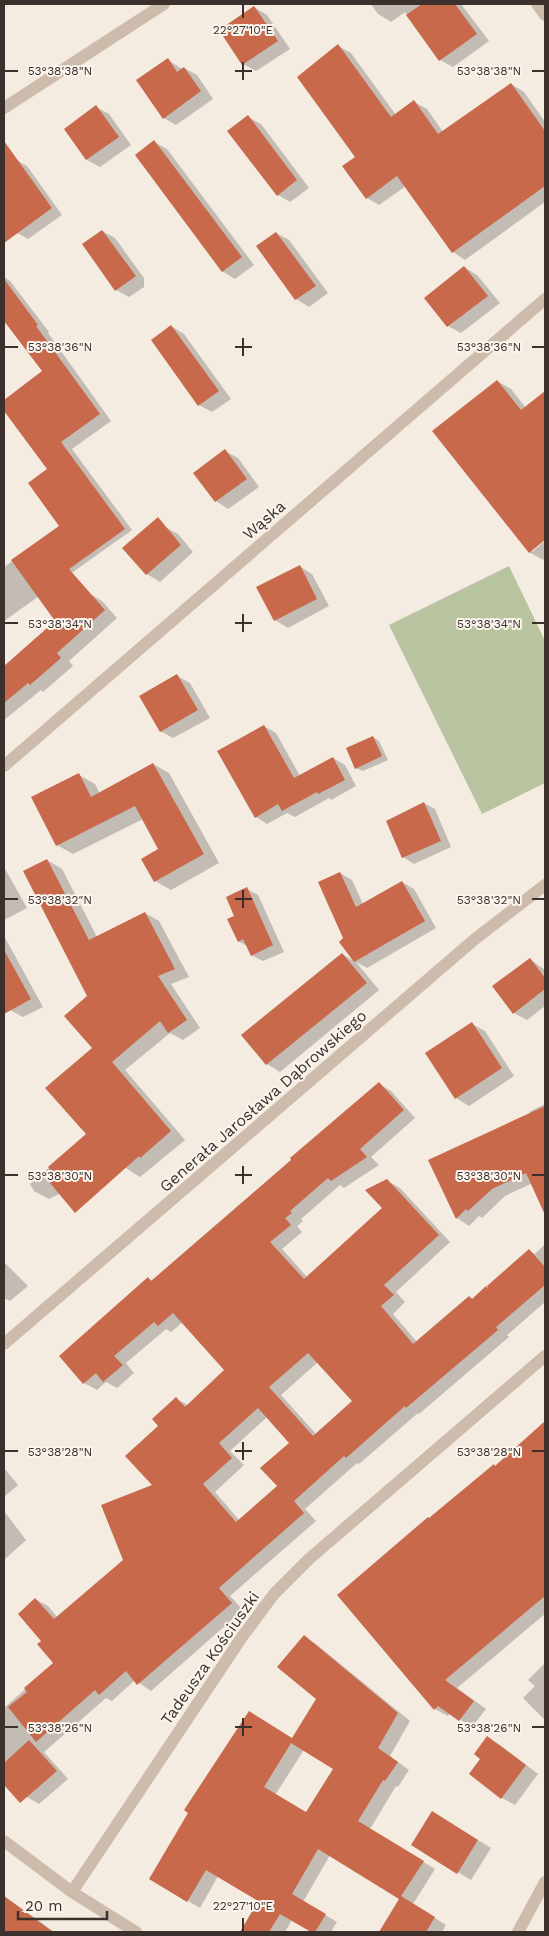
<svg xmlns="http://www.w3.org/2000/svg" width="549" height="1936" viewBox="0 0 549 1936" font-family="'Work Sans',sans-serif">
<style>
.park{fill:#b8c4a0}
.shadow{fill:#0003;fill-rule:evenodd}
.building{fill:#c8694b;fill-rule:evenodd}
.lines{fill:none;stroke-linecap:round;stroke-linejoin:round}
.minor{stroke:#cdbbac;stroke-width:12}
.ticks{fill:none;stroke:#3b302b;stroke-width:2}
.labels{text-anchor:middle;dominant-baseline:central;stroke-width:4;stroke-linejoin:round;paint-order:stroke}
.street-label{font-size:16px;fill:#3b302b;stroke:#fbf5ee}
.ticks-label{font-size:12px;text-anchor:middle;fill:#3b302b;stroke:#fbf5ee;stroke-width:4;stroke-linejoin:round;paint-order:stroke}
</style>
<rect width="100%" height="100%" fill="#f4ebe1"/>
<path class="park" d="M 509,566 L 545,641 L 545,783 L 482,814 L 389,625 Z"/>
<g class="shadow">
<path d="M 371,4 L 461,4 L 489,41 L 453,67 L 440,60 L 405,12 L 391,22 L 378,14 Z"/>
<path d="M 254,7 L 267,15 L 290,49 L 256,71 L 243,64 Z"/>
<path d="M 338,46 L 351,53 L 396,115 L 414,102 L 427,109 L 443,132 L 511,84 L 524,92 L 545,122 L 545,202 L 465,260 L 453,252 L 406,186 L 379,205 L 367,198 L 356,157 Z"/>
<path d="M 168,60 L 182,69 L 184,68 L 197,75 L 213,99 L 176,125 L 164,118 Z"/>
<path d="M 96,107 L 109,114 L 131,145 L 100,167 L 87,160 L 65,129 Z"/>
<path d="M 248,117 L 261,124 L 309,188 L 290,202 L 278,195 Z"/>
<path d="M 154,142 L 167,149 L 254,265 L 235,279 L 222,271 Z"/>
<path d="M 16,160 L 27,166 L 62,215 L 28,239 L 17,233 L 4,214 L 4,169 Z"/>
<path d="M 102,231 L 115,238 L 144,278 L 144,287 L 129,297 L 116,290 Z"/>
<path d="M 276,233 L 289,240 L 328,293 L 309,307 L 296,299 Z"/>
<path d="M 464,267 L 477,275 L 500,303 L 461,333 L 448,326 Z"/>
<path d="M 4,277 L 10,281 L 49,332 L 48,333 L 111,421 L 72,449 L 132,530 L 4,621 L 4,567 L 61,526 L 48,469 L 4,409 L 4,401 L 43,371 L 4,319 Z"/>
<path d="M 171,326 L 184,334 L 231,399 L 212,412 L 199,405 Z"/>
<path d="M 497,381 L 511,389 L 526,408 L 545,392 L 545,538 L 532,548 L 532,552 L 545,541 L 545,558 L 543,560 L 529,552 Z"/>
<path d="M 225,451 L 238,458 L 259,487 L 228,509 L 216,501 Z"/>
<path d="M 165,527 L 178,534 L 193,552 L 160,582 L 147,574 L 131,556 Z"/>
<path d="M 299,566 L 312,574 L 329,606 L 288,628 L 275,620 Z"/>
<path d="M 89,593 L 102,601 L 117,618 L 69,661 L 73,666 L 43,692 L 41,690 L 4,720 L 4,668 Z"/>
<path d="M 177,676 L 190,683 L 210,718 L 173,738 L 160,731 Z"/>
<path d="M 264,726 L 276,733 L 300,776 L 333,758 L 345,765 L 356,786 L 331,800 L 329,798 L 295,817 L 287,813 L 267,824 L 256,817 Z"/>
<path d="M 373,737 L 379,741 L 388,760 L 363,771 L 356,768 Z"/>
<path d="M 153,764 L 169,773 L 219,863 L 171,890 L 155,881 L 160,849 L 143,819 L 73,854 L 57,845 L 79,775 L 95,784 L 100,794 Z"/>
<path d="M 424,803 L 435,809 L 451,847 L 414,864 L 403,857 Z"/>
<path d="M 47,860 L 62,869 L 97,937 L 145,913 L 159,921 L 189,977 L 171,984 L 200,1028 L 183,1040 L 170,1033 L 125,1070 L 185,1140 L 140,1177 L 126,1168 L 121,1162 L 49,1199 L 34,1191 L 30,1184 L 88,1134 L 93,1048 L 89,996 Z"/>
<path d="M 4,867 L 27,908 L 4,920 Z"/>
<path d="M 340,873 L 352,880 L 363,904 L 402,882 L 414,889 L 436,928 L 367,968 L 356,962 L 379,990 L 280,1072 L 267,1064 L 342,954 L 354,961 L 345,939 Z"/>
<path d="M 247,889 L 258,895 L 284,952 L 263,961 L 251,955 L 247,946 L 238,941 L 236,916 Z"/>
<path d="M 4,936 L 43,1007 L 23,1017 L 10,1010 L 4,998 Z"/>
<path d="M 530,959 L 545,970 L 545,1006 L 527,1020 L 514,1013 Z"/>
<path d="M 472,1024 L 485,1031 L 514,1076 L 469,1106 L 456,1098 Z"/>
<path d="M 379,1084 L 391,1091 L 415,1118 L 371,1157 L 379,1165 L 344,1188 L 340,1185 L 301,1219 L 303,1221 L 297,1226 L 302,1232 L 282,1249 L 308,1278 L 384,1208 L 387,1181 L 400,1188 L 450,1242 L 396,1292 L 405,1302 L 393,1314 L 417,1342 L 469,1297 L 473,1299 L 486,1288 L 490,1290 L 529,1251 L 535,1254 L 545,1244 L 545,1302 L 507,1335 L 509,1337 L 419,1414 L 418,1413 L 359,1464 L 357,1463 L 305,1509 L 316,1521 L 230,1596 L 243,1610 L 151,1691 L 135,1680 L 112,1701 L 106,1698 L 44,1752 L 68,1779 L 39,1804 L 27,1797 L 4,1771 L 4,1708 L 55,1663 L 43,1641 L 35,1599 L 48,1606 L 58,1618 L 124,1560 L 154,1486 L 160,1426 L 176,1399 L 188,1405 L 226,1370 L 183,1322 L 171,1332 L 166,1329 L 126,1363 L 134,1373 L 117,1388 L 106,1382 L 97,1390 L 84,1383 L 148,1278 L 153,1281 ZM 318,1362 L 354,1401 L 317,1435 L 281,1395 ZM 267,1417 L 291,1443 L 278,1486 L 240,1521 L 215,1492 L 244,1465 L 230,1451 Z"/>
<path d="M 545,1104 L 545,1185 L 543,1186 L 535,1182 L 505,1196 L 482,1218 L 479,1216 L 469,1226 L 457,1218 L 530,1114 L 529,1112 Z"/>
<path d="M 4,1262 L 28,1286 L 10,1301 L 4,1298 Z"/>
<path d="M 545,1423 L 545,1614 L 457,1688 L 486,1709 L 472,1727 L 450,1713 L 448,1716 L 435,1709 L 339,1596 L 496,1467 Z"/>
<path d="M 4,1468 L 18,1485 L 4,1497 Z"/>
<path d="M 4,1511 L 26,1540 L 4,1560 Z"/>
<path d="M 304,1637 L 316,1644 L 410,1721 L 390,1756 L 409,1770 L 398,1787 L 396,1786 L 370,1829 L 435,1869 L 413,1904 L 446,1925 L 442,1932 L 380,1932 L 401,1898 L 330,1855 L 303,1902 L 337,1922 L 331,1932 L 314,1932 L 292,1920 L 285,1932 L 241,1932 L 260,1901 L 218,1876 L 200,1908 L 151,1879 L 292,1739 L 318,1699 ZM 304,1750 L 335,1768 L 307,1814 L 275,1795 Z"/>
<path d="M 544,1664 L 545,1665 L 545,1720 L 523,1698 L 535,1686 L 528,1680 Z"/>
<path d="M 488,1738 L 500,1745 L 538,1774 L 515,1805 L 502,1798 L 482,1759 Z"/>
<path d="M 445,1820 L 491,1848 L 471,1880 L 413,1845 Z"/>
<path d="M 4,1897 L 14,1903 L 53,1931 L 4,1932 Z"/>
</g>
<g class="building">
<path d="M 422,4 L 455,4 L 477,34 L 439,61 L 406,15 Z"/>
<path d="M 254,6 L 278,41 L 242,65 L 219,30 Z"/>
<path d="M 338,44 L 391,117 L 414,100 L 438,134 L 511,83 L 545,131 L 545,186 L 452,253 L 397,176 L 366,199 L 342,166 L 355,157 L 297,77 Z"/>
<path d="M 168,58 L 177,72 L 184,67 L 201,91 L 163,119 L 136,80 Z"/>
<path d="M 96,105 L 119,137 L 86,160 L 64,129 Z"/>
<path d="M 248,115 L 297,180 L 277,196 L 227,131 Z"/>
<path d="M 154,140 L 242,257 L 222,272 L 135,155 Z"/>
<path d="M 4,141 L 52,208 L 4,243 Z"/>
<path d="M 102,230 L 136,276 L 115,291 L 82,244 Z"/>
<path d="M 276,232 L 316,286 L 295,300 L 256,246 Z"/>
<path d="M 464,266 L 488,296 L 447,327 L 424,298 Z"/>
<path d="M 4,279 L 38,325 L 36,326 L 100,414 L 61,442 L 125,529 L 69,569 L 105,610 L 57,653 L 61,658 L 30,685 L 28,683 L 4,703 L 4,666 L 55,621 L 11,560 L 59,526 L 28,483 L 47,469 L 4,411 L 4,400 L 42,371 L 4,321 Z"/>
<path d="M 171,325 L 219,391 L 198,406 L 151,340 Z"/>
<path d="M 497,380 L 521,410 L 545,391 L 545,540 L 529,553 L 432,431 Z"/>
<path d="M 225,449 L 247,479 L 215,502 L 193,473 Z"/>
<path d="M 158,517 L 181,545 L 146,575 L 122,548 Z"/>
<path d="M 300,565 L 317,599 L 274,621 L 256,587 Z"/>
<path d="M 177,674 L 198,710 L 160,732 L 139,696 Z"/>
<path d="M 264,725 L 294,778 L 333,757 L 345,780 L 318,794 L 317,792 L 282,811 L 278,804 L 255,818 L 217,751 Z"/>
<path d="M 373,736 L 382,756 L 355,769 L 346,748 Z"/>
<path d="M 153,763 L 204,854 L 154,882 L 141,859 L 158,849 L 135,806 L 56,846 L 31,797 L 79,773 L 91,797 Z"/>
<path d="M 424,802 L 441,841 L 402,858 L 386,821 Z"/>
<path d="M 47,859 L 89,940 L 145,912 L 175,969 L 158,976 L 187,1020 L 168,1033 L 160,1021 L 112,1062 L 171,1131 L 140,1158 L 139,1156 L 75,1213 L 50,1183 L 57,1177 L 48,1167 L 86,1134 L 45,1088 L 92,1048 L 64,1016 L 87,996 L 23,871 Z"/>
<path d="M 340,872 L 356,907 L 402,881 L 425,921 L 354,962 L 339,942 L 343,938 L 318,882 Z"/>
<path d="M 247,887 L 273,945 L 251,956 L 243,939 L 238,942 L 227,919 L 234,916 L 226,897 Z"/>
<path d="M 4,950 L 31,999 L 4,1014 Z"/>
<path d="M 342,953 L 367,983 L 266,1065 L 241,1035 Z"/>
<path d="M 530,958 L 545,978 L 545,989 L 513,1014 L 492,986 Z"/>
<path d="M 472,1022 L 502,1068 L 455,1099 L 425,1053 Z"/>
<path d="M 379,1082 L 404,1110 L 360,1149 L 367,1157 L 331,1181 L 328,1178 L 290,1211 L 292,1213 L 285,1218 L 291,1225 L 270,1242 L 304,1279 L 382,1208 L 365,1190 L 387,1179 L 439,1235 L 384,1285 L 394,1295 L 381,1306 L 413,1344 L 469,1296 L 472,1299 L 486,1286 L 488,1289 L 487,1286 L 529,1249 L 545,1267 L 545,1285 L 496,1327 L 498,1330 L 406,1408 L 405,1406 L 346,1458 L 344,1456 L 294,1501 L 304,1513 L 219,1588 L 232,1603 L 137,1685 L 126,1671 L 99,1695 L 95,1690 L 36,1742 L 8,1707 L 27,1692 L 24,1688 L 53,1663 L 37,1644 L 41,1641 L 18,1614 L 35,1598 L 54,1619 L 123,1560 L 101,1505 L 152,1485 L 125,1456 L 158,1426 L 152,1419 L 176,1397 L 185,1407 L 224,1370 L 173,1313 L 158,1326 L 154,1322 L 114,1356 L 123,1365 L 103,1382 L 96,1373 L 83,1384 L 59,1356 L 148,1277 L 151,1281 L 291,1160 L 290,1158 ZM 308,1353 L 352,1401 L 313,1436 L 269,1387 ZM 258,1408 L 289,1443 L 260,1468 L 277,1486 L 236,1522 L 203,1484 L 232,1458 L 219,1443 Z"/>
<path d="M 545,1106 L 545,1215 L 526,1173 L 492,1189 L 468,1211 L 466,1209 L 456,1219 L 428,1160 Z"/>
<path d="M 545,1421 L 545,1596 L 445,1680 L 474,1701 L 459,1721 L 438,1706 L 434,1710 L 337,1595 L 428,1517 L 429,1518 L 494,1464 L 495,1466 Z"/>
<path d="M 304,1635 L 398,1713 L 378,1748 L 398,1762 L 385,1781 L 383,1780 L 358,1821 L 424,1861 L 401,1896 L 435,1917 L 426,1932 L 379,1932 L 399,1899 L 318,1849 L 292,1894 L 326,1914 L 315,1932 L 311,1932 L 280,1914 L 269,1932 L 240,1932 L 258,1901 L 206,1870 L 187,1902 L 149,1879 L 188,1813 L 184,1810 L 249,1711 L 292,1738 L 316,1699 L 277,1667 ZM 291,1743 L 333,1769 L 306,1812 L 264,1787 Z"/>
<path d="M 487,1736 L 526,1765 L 501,1799 L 469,1774 L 480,1759 L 474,1754 Z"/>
<path d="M 29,1740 L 57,1771 L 20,1803 L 4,1785 L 4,1763 Z"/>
<path d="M 432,1811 L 478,1840 L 457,1874 L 411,1845 Z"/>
<path d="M 4,1896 L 53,1932 L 4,1932 Z"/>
</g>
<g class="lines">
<g class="minor">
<path d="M 537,4 L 545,15"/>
<path d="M 4,108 L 164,4"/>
<path d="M 4,766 L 545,299"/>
<path d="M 4,1344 L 475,939 L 545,885"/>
<path d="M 4,1841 L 72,1892 L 136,1932"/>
<path d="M 72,1892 L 242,1637 L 274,1594 L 309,1559 L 545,1356"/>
<path d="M 518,1932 L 545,1882"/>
</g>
</g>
<path class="ticks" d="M 243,5 L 243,18M 243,62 L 243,80M 5,71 L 18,71M 235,71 L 252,71M 532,71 L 544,71M 243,338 L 243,356M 5,347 L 18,347M 235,347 L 252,347M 532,347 L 544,347M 243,614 L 243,632M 5,623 L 18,623M 235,623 L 252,623M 532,623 L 544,623M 243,890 L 243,908M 5,899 L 18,899M 235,899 L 252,899M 532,899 L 544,899M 243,1166 L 243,1184M 5,1175 L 18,1175M 235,1175 L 252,1175M 532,1175 L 544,1175M 243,1442 L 243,1460M 5,1451 L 18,1451M 235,1451 L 252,1451M 532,1451 L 544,1451M 243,1718 L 243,1736M 5,1727 L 18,1727M 235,1727 L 252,1727M 532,1727 L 544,1727M 243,1918 L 243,1931"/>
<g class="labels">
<g class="street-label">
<text transform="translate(264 520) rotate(-41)">Wąska</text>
<text transform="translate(263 1101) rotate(-41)">Generała Jarosława Dąbrowskiego</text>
<text transform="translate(210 1658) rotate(-55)">Tadeusza Kościuszki</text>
</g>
</g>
<g class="ticks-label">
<text x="243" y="34">22°27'10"E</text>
<text x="60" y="75">53°38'38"N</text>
<text x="489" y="75">53°38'38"N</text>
<text x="60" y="351">53°38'36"N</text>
<text x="489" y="351">53°38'36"N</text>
<text x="60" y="628">53°38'34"N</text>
<text x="489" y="628">53°38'34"N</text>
<text x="60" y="904">53°38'32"N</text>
<text x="489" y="904">53°38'32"N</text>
<text x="60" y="1180">53°38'30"N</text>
<text x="489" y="1180">53°38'30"N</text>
<text x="60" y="1456">53°38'28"N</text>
<text x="489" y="1456">53°38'28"N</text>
<text x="60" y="1732">53°38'26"N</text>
<text x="489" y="1732">53°38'26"N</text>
<text x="243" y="1910">22°27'10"E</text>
</g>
<rect width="549" height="1936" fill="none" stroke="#3b302b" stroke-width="10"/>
<path d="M18 1911v8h89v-8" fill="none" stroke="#3b302b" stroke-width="2.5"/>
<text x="25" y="1911" font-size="15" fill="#3b302b" stroke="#fbf5ee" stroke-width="4" paint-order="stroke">20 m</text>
</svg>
